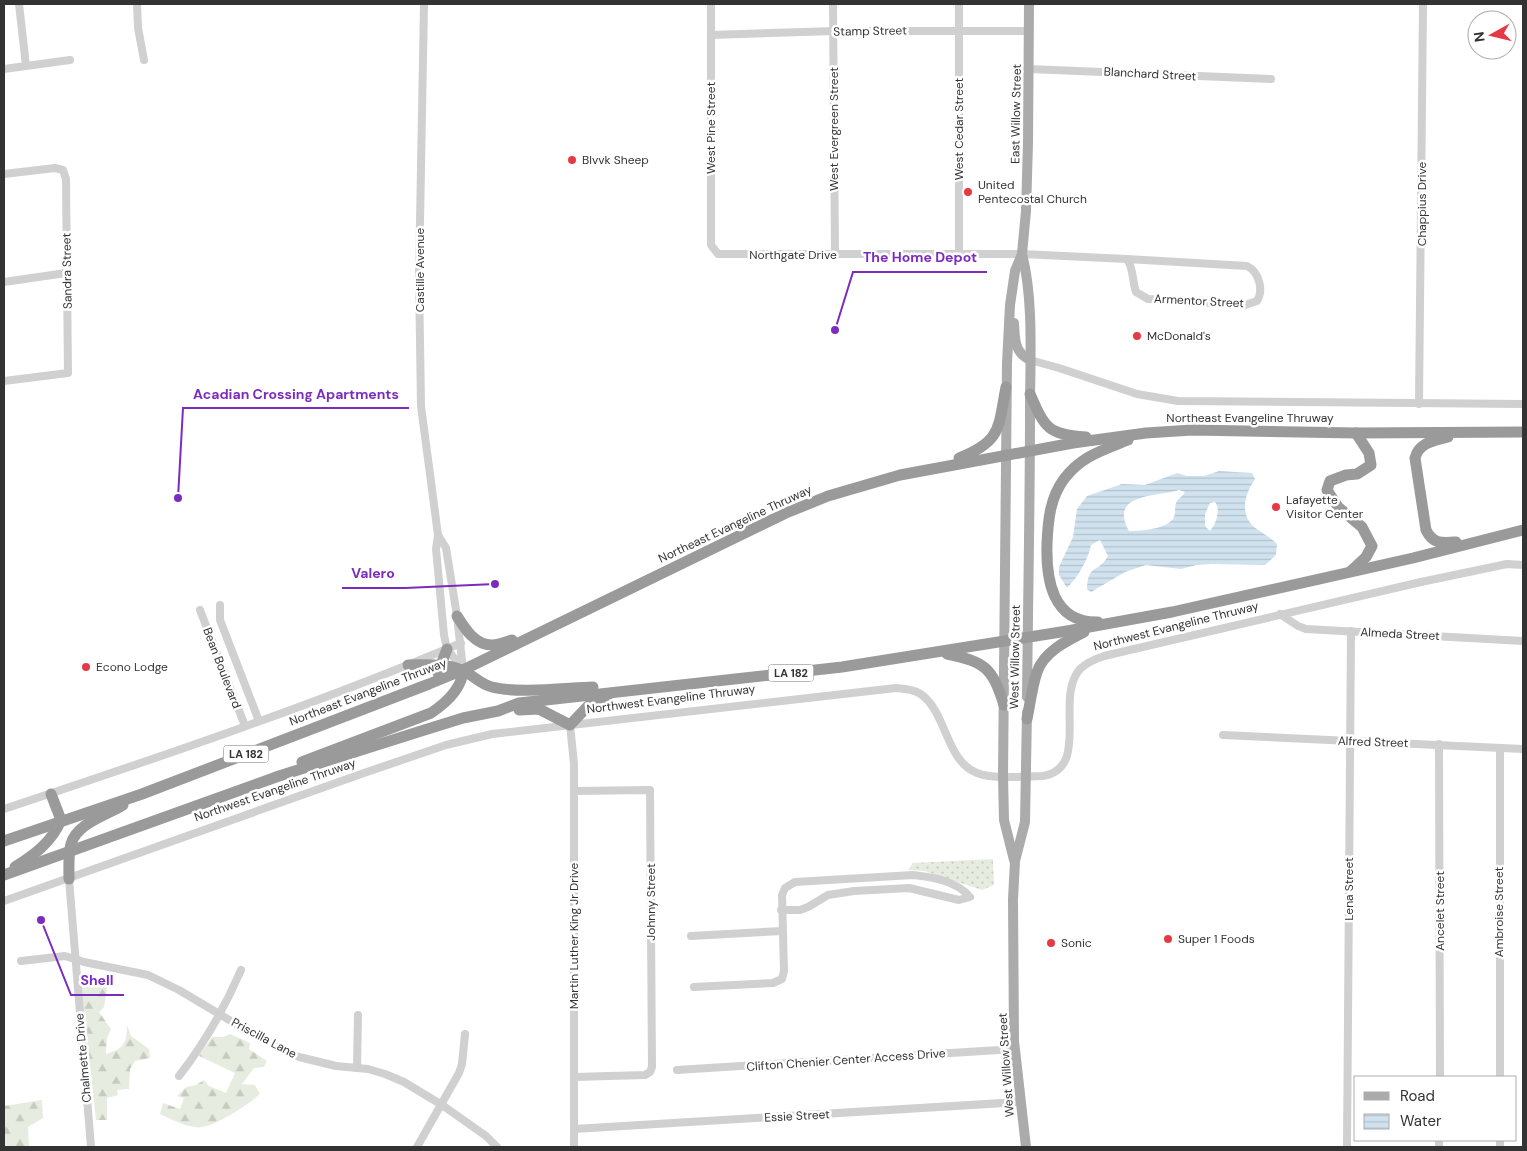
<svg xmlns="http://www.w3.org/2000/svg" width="1527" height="1151" viewBox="0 0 1527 1151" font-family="'DM Sans',sans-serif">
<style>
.grass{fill:url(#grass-dots)}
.forest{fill:url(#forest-firs)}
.water{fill:url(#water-rules);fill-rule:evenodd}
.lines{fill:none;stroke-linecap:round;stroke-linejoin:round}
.minor{stroke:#d0d0d0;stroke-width:8}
.major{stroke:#ababab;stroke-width:10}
.highway{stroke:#9a9a9a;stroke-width:11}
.poi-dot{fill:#e63946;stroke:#fff;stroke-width:2}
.labels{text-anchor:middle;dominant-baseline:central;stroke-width:5;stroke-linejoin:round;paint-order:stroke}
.shield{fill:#fff;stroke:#707070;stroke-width:1}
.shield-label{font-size:11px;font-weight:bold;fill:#333}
.street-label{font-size:12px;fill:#333;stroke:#fff}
.poi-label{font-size:12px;fill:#333;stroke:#fff;text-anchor:start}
.leader{fill:none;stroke:#7b2cbf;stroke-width:2}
.callout-dot{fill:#7b2cbf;stroke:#fff;stroke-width:2}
.callout-label{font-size:14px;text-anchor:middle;font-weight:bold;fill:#7b2cbf;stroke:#fff;stroke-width:5;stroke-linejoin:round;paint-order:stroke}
</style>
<defs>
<pattern id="grass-dots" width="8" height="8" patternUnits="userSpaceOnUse" patternTransform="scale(1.25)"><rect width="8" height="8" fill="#e6ecdf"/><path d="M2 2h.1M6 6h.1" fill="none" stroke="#c6cbc0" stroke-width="1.8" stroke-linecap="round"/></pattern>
<pattern id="forest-firs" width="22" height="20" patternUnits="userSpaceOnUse" patternTransform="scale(1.25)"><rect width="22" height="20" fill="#e6ecdf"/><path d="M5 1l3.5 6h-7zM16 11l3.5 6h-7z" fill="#c6cbc0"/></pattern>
<pattern id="water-rules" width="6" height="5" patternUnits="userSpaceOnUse" patternTransform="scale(1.25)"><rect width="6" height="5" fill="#cfe2ee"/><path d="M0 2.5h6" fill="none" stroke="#b2c2cd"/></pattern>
</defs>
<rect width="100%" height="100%" fill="#fff"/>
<path class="grass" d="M 993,859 L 994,885 L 982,890 L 924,871 L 908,870 L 913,863 Z"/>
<g class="forest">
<path d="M 91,982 L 108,983 L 104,1007 L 99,1012 L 111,1029 L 107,1038 L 106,1054 C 123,1049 127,1044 127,1025 L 131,1036 L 149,1049 L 150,1058 L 135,1061 L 130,1069 L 129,1089 L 117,1090 L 118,1095 L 107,1098 L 107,1120 L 96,1120 L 91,1073 L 86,1057 L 79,989 Z"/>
<path d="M 230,1034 L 250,1043 L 249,1049 L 267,1061 L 264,1067 L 254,1068 L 242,1084 L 255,1085 L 260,1094 C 249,1104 217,1125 202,1127 C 188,1129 172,1119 160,1114 L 163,1103 L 180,1109 L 184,1098 L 177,1096 L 186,1087 L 196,1085 L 204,1080 L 209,1086 L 226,1093 L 235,1073 L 199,1056 L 212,1037 L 223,1037 Z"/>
<path d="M 42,1100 L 43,1118 L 28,1127 L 29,1147 L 4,1147 L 4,1106 Z"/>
</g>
<path class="water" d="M 1219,471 L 1252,473 L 1255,479 C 1245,494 1239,513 1254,527 C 1262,533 1270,537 1277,544 L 1276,555 L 1265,565 L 1211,564 L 1196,565 L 1181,569 L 1146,565 L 1125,572 L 1091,592 L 1087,589 C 1088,563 1098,574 1108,556 L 1100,540 L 1091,545 C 1088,560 1078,577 1067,588 L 1059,575 L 1059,567 L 1073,537 L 1077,509 L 1087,496 L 1122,484 L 1145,485 L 1177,473 L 1187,476 L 1204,476 ZM 1179,490 L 1185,492 C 1183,496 1180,497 1177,501 C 1174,506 1176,512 1174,517 C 1169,529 1141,531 1129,531 C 1108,493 1157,497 1179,490 ZM 1215,502 C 1221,510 1216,524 1210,531 L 1205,526 L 1205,514 L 1210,503 Z"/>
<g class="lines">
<g class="minor">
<path d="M 19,4 L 26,66"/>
<path d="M 137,4 L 138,28 L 144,60"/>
<path d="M 424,4 L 419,277 L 421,406 L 438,535 L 436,549 L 444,635 L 447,649 L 463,669"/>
<path d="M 711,4 L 711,245 L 718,254 L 1022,254 L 1127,259"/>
<path d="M 833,4 L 835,254"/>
<path d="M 959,4 L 959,254"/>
<path d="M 711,35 L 834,31 L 1029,31"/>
<path d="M 4,69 L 70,60"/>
<path d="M 1029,69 L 1271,79"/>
<path d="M 4,174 L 55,168 L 63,170 L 66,179 L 68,373 L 4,381"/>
<path d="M 1127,259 L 1247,266 C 1259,272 1264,290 1257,301 L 1245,305 L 1148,299 L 1136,292 C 1132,281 1134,269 1127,259 Z"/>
<path d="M 4,282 L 66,273"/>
<path d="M 1030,360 L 1059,368 L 1137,394 L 1178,401 L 1523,404"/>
<path d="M 1419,404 L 1423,4"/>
<path d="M 438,535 L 446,548 L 457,616 L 463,670"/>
<path d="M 220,605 L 220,620 L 259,721"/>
<path d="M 200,610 L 245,726"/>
<path d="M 1280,614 L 1298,626 L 1306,629 L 1523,641"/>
<path d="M 570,725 L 574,764 L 574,1147"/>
<path d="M 1223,735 L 1523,749"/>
<path d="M 1439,744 L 1440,1077"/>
<path d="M 1500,748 L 1500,1077"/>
<path d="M 574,791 L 650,790 L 652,1067 L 650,1072 L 645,1075 L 574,1077"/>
<path d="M 4,809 C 157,758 312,706 461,643"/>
<path d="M 69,879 L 91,1147"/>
<path d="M 4,901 L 364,773 L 446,745 L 492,734 L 896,688 C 904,689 912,689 919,693 C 947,710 945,761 977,773 C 995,780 1024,776 1043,776 C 1091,768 1054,698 1080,669 C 1087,662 1095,659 1104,656 L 1421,582 L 1507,564 L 1523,565"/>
<path d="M 691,936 L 782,931"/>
<path d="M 21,961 L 65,956 L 84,962 L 148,975 L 179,990 L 256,1036 L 299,1057 L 336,1066 L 368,1069 L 385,1074 L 404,1082 L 442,1105 L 486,1136 L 497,1147"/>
<path d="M 694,987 L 773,983 L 782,979 L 784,971 L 782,895 L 785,888 L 795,882 L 913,875 C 932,877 957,881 970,897 L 959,900 L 909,888 L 854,891 L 828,895 L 808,907 L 800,910 L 781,910"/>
<path d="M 357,1067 L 358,1015"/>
<path d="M 677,1070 L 1015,1049"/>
<path d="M 179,1076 C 204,1044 225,1007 241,970"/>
<path d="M 574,1129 L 1020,1102"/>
<path d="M 417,1147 L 459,1073 L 462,1064 L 465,1034"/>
<path d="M 1347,1147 L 1351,631"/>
<path d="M 1439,1147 L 1439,1140"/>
<path d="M 1500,1147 L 1500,1140"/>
</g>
<g class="major">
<path d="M 1022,254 C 1034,300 1030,361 1030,409 C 1030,505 1028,601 1027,697"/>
<path d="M 1014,323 C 1015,340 1014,352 1030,360"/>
<path d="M 1014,860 L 1004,820 L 1003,776 L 1007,363 L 1010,305 L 1015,271 L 1022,254 L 1026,211 L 1028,143 L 1029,4"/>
<path d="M 1026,1147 L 1014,1041 L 1013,899 L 1015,861 L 1025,822 L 1027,712"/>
</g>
<g class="highway">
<path d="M 1030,394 C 1045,428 1047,434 1086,437"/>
<path d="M 1448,437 C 1434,441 1419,442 1415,458 L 1426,530 C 1433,544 1441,543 1456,542"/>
<path d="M 959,458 C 1002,441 998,428 1006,387"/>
<path d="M 1351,571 L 1366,557 L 1372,546 L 1362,527 L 1338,507 L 1327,490 L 1330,481 L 1346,475 L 1357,474 L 1371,465 L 1369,453 L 1356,433"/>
<path d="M 457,616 C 465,629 475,645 492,645 C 498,645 506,642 512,640"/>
<path d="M 1098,622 C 1052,623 1046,579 1047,544 C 1048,520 1050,498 1064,479 C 1081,456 1103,450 1128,440"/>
<path d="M 947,654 C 985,662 992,667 1004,705"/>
<path d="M 408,665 C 425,665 446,663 462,670 C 472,674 479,684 492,687 C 518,694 565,688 593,687"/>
<path d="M 438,673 L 447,649"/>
<path d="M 519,710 L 539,709 L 570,725 L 588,706 L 608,695"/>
<path d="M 1027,719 C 1030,704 1032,687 1037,672 C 1044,652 1066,641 1084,632"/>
<path d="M 302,762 L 431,713 C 446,703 462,689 463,670"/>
<path d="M 4,841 L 142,794 L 429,684 L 463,670 L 786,513 L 828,496 L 900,475 L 1073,443 L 1146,433 L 1192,430 L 1356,433 L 1523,432"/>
<path d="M 15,867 C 34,855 52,842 61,820 L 51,794"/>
<path d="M 4,875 L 279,776 L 418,732 L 463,718 L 498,711 L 519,703 L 842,667 L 1067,631 L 1172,612 L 1413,558 L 1523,530"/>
<path d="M 69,879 C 69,867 68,855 71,844 C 77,823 107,815 123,805"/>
</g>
</g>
<g class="poi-dot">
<circle cx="572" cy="160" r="5"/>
<circle cx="968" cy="192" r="5"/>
<circle cx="1137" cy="336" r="5"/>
<circle cx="1276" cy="507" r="5"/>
<circle cx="86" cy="667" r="5"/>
<circle cx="1168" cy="939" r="5"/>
<circle cx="1051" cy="943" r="5"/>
</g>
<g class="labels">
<g class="shield">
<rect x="768.5" y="664.5" width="45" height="17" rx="4"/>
<rect x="223.5" y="745.5" width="45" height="17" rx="4"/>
</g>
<g class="shield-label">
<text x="791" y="673">LA 182</text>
<text x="246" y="754">LA 182</text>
</g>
<g class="street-label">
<text transform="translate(870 31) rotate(-1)">Stamp Street</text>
<text transform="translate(1150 74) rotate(3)">Blanchard Street</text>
<text transform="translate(1016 114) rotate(-89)">East Willow Street</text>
<text transform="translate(711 128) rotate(-90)">West Pine Street</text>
<text transform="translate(834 129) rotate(-90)">West Evergreen Street</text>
<text transform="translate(959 129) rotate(-90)">West Cedar Street</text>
<text transform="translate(1422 204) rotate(-90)">Chappius Drive</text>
<text x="793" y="255">Northgate Drive</text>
<text transform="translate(420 270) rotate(-90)">Castille Avenue</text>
<text transform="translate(67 271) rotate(-91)">Sandra Street</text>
<text transform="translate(1199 301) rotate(3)">Armentor Street</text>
<text x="1250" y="418">Northeast Evangeline Thruway</text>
<text transform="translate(735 524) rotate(-25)">Northeast Evangeline Thruway</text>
<text transform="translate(1176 626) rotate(-14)">Northwest Evangeline Thruway</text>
<text transform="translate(1400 634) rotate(3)">Almeda Street</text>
<text transform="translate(1015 657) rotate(-89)">West Willow Street</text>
<text transform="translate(222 668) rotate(69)">Bean Boulevard</text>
<text transform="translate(368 692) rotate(-21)">Northeast Evangeline Thruway</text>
<text transform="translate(671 699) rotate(-7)">Northwest Evangeline Thruway</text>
<text transform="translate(1373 742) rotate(2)">Alfred Street</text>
<text transform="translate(275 790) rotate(-19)">Northwest Evangeline Thruway</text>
<text transform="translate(1349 889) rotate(-90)">Lena Street</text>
<text transform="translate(651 902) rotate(-90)">Johnny Street</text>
<text transform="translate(1440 911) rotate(-90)">Ancelet Street</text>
<text transform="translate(1499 912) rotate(-90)">Ambroise Street</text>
<text transform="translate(574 936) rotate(-90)">Martin Luther King Jr Drive</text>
<text transform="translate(264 1038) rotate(28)">Priscilla Lane</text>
<text transform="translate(83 1058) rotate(-95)">Chalmette Drive</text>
<text transform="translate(846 1060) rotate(-4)">Clifton Chenier Center Access Drive</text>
<text transform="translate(1006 1065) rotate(-94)">West Willow Street</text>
<text transform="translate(797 1116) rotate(-3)">Essie Street</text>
</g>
<g class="poi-label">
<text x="582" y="160">Blvvk Sheep</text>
<text x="978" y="185">United<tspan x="978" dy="14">Pentecostal Church</tspan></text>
<text x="1147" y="336">McDonald's</text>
<text x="1286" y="500">Lafayette<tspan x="1286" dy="14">Visitor Center</tspan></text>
<text x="96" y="667">Econo Lodge</text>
<text x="1178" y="939">Super 1 Foods</text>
<text x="1061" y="943">Sonic</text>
</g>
</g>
<path class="leader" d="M835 330L853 272H987M178 498L183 408H409M495 584L405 588H342M41 920L71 995H124"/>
<g class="callout-dot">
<circle cx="835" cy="330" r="5"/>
<circle cx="178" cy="498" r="5"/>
<circle cx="495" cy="584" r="5"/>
<circle cx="41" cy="920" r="5"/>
</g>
<g class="callout-label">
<text x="920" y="262">The Home Depot</text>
<text x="296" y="399">Acadian Crossing Apartments</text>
<text x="373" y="578">Valero</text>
<text x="97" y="985">Shell</text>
</g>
<rect width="1527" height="1151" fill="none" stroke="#333333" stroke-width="10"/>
<rect x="1354" y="1076" width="162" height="65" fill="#ffffff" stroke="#adadad"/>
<rect x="1364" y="1092" width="25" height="8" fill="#ababab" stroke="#adadad"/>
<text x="1400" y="1101" font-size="15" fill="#333333">Road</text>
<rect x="1364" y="1114" width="25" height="15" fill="url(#water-rules)" stroke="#adadad"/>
<text x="1400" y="1126" font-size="15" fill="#333333">Water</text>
<g transform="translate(1492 35) rotate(262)"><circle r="24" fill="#ffffff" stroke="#adadad"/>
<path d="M0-4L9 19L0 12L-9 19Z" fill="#e63946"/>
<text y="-8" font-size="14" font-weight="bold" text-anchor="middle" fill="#333333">N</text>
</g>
</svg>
